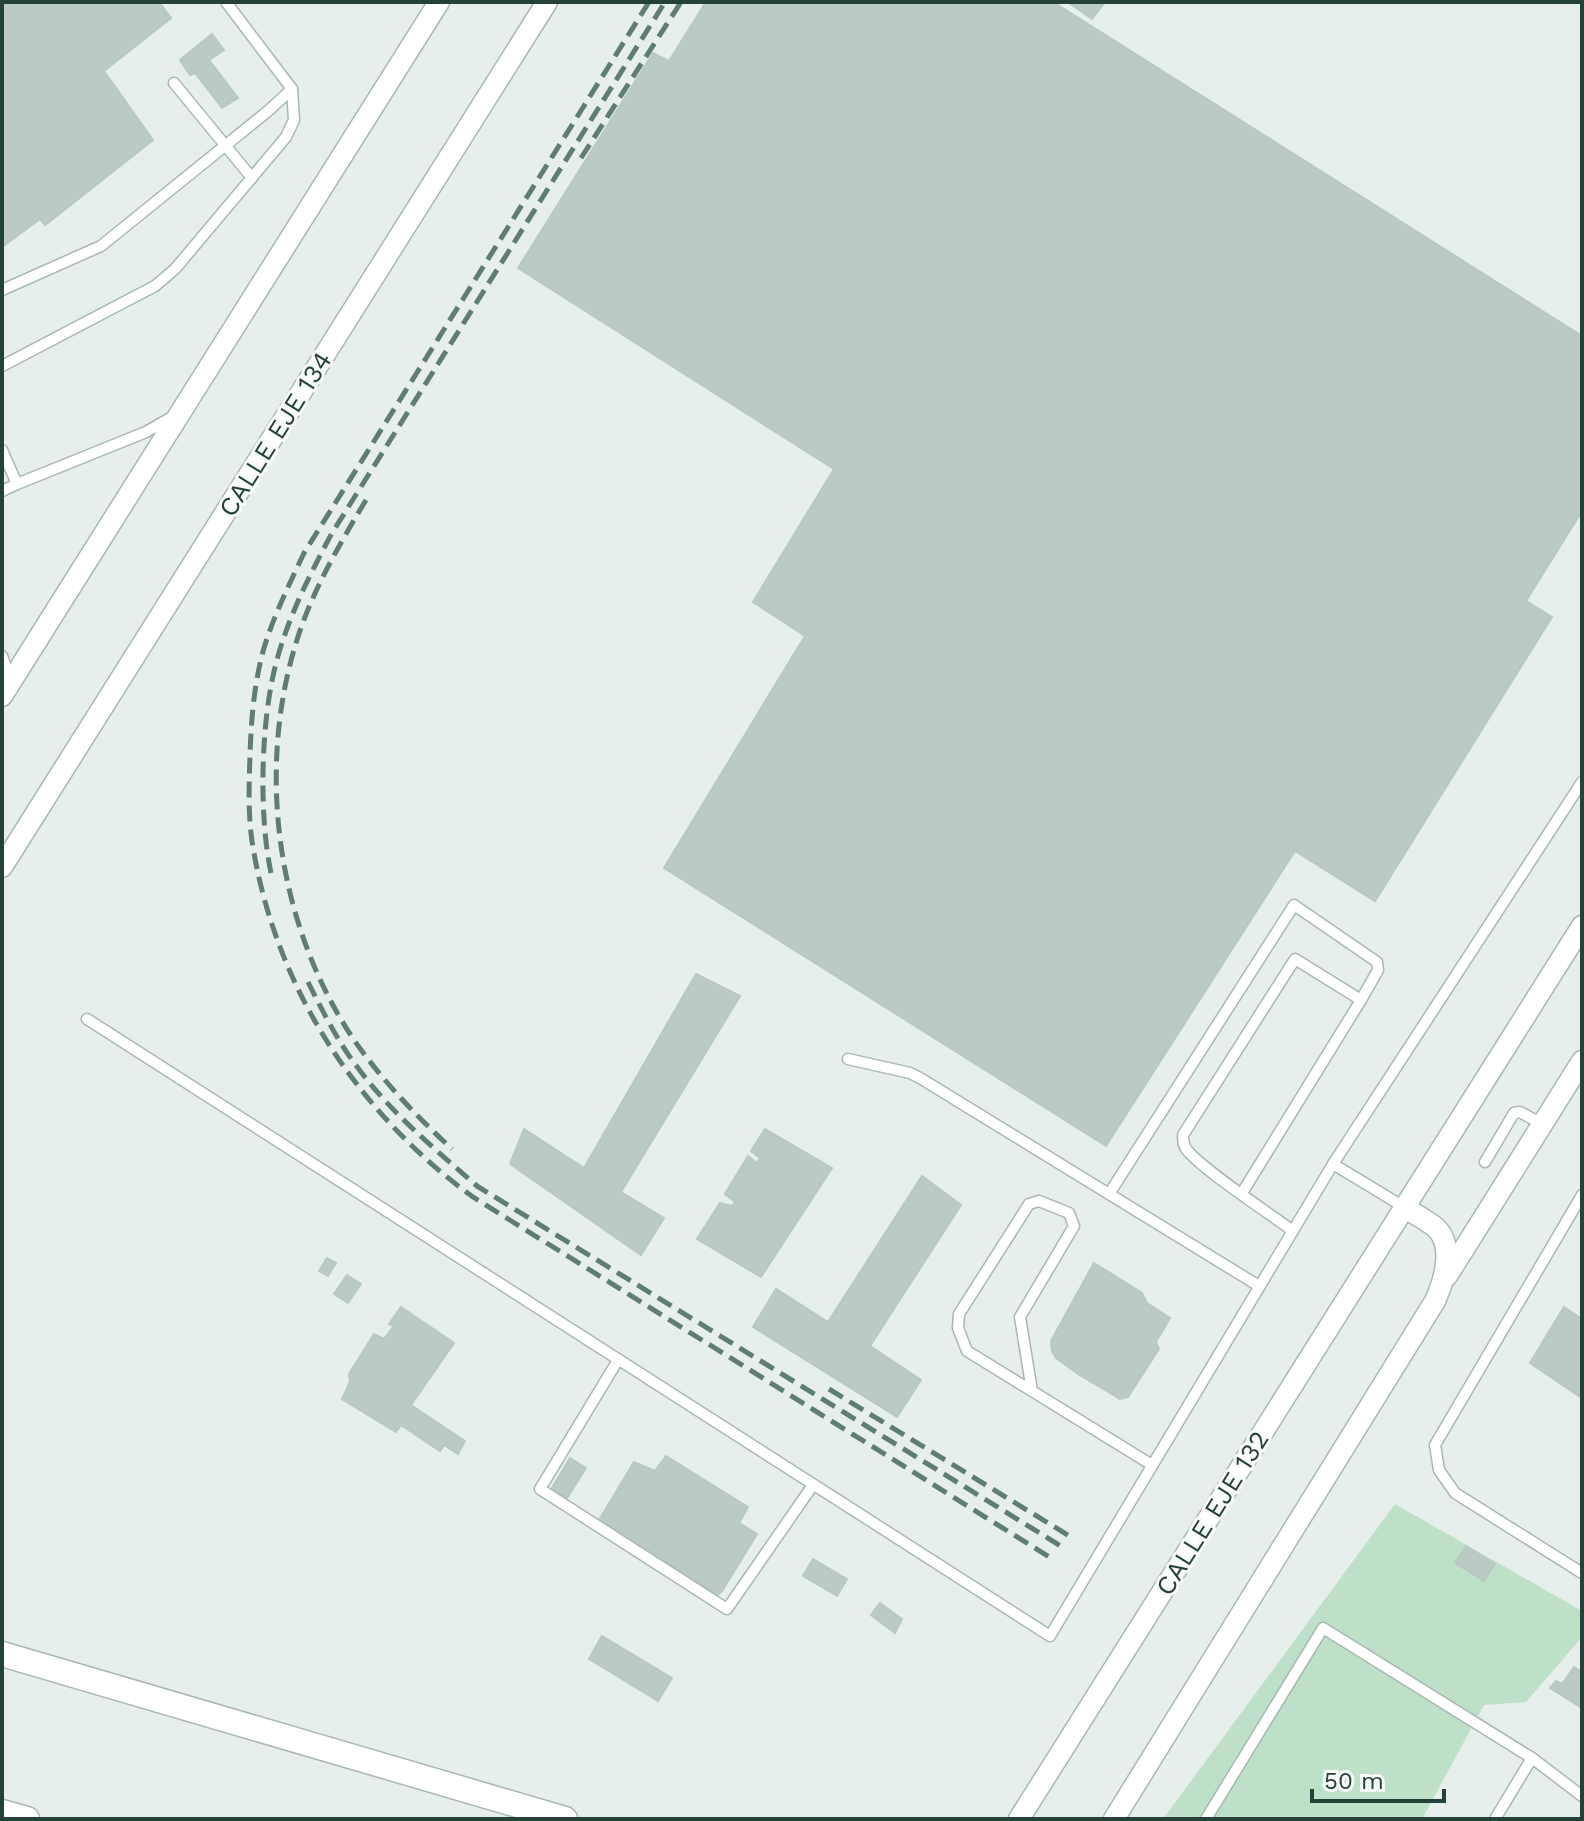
<svg xmlns="http://www.w3.org/2000/svg" width="1584" height="1821" viewBox="0 0 1584 1821" font-family="'Work Sans',sans-serif">
<style>
.green{fill:#bfe0c8}
.building{fill:#bbcac4;stroke:#b8c9c2;stroke-width:2}
.lines{fill:none;stroke-linecap:round;stroke-linejoin:round}
.service-casing{stroke:#a8b8b2;stroke-width:13}
.minor-casing{stroke:#a8b8b2;stroke-width:23}
.tertiary-casing{stroke:#a8b8b2;stroke-width:27}
.service{stroke:#fff;stroke-width:10}
.minor{stroke:#fff;stroke-width:20}
.tertiary{stroke:#fff;stroke-width:24}
.rail{stroke:#5f7d75;stroke-width:5;stroke-dasharray:16 8;stroke-linecap:butt}
.labels{text-anchor:middle;dominant-baseline:central;stroke-width:6;stroke-linejoin:round;paint-order:stroke}
.street-label{font-size:26px;fill:#24423a;stroke:#f7fbf9}
</style>
<rect width="100%" height="100%" fill="#e6efeb"/>
<path class="green" d="M 1395,1504 L 1582,1611 L 1582,1637 L 1526,1702 L 1484,1705 L 1422,1819 L 1163,1819 Z"/>
<g class="building">
<path d="M 2,2 L 159,2 L 171,18 L 104,71 L 153,140 L 45,225 L 40,219 L 2,247 Z"/>
<path d="M 706,2 L 1053,2 L 1582,336 L 1582,511 L 1526,601 L 1552,617 L 1375,901 L 1295,851 L 1106,1146 L 664,868 L 805,636 L 753,602 L 834,469 L 518,268 L 653,53 L 669,61 Z"/>
<path d="M 1068,2 L 1105,2 L 1092,19 Z"/>
<path d="M 212,34 L 224,50 L 209,60 L 238,98 L 222,108 L 195,73 L 190,75 L 180,60 Z"/>
<path d="M 696,974 L 740,996 L 621,1192 L 664,1218 L 641,1255 L 510,1164 L 524,1129 L 584,1168 Z"/>
<path d="M 765,1129 L 832,1168 L 761,1277 L 697,1239 L 720,1203 L 732,1206 L 735,1202 L 725,1194 L 748,1156 L 757,1163 L 760,1158 L 751,1151 Z"/>
<path d="M 922,1176 L 961,1205 L 870,1346 L 921,1380 L 897,1417 L 753,1327 L 776,1289 L 828,1322 Z"/>
<path d="M 327,1258 L 336,1263 L 328,1276 L 319,1271 Z"/>
<path d="M 1094,1263 L 1142,1293 L 1147,1303 L 1170,1318 L 1156,1342 L 1159,1349 L 1128,1397 L 1120,1399 L 1078,1374 L 1056,1358 L 1052,1351 L 1051,1341 Z"/>
<path d="M 347,1275 L 361,1284 L 348,1303 L 334,1294 Z"/>
<path d="M 401,1307 L 454,1343 L 411,1405 L 465,1441 L 458,1454 L 444,1445 L 440,1451 L 401,1425 L 396,1432 L 342,1399 L 350,1382 L 349,1374 L 374,1334 L 384,1339 L 394,1326 L 389,1324 Z"/>
<path d="M 1564,1307 L 1582,1319 L 1582,1398 L 1530,1363 Z"/>
<path d="M 666,1456 L 748,1507 L 739,1523 L 757,1534 L 722,1591 L 716,1596 L 598,1522 L 634,1462 L 655,1471 Z"/>
<path d="M 570,1458 L 586,1468 L 567,1498 L 552,1488 Z"/>
<path d="M 1466,1546 L 1495,1564 L 1484,1581 L 1455,1563 Z"/>
<path d="M 813,1559 L 847,1579 L 837,1596 L 803,1576 Z"/>
<path d="M 880,1603 L 902,1619 L 895,1633 L 871,1615 Z"/>
<path d="M 602,1636 L 672,1678 L 658,1701 L 589,1659 Z"/>
<path d="M 1574,1667 L 1582,1672 L 1582,1708 L 1550,1688 L 1556,1681 L 1562,1684 Z"/>
</g>
<g class="lines">
<defs>
<g id="service">
<path d="M 174,83 L 252,178"/>
<path d="M 2,290 L 101,246 L 268,111 L 292,89"/>
<path d="M 2,366 L 155,286 L 175,269 L 286,137 L 294,120 L 292,89 L 226,2"/>
<path d="M 2,450 L 17,484 L 146,432 L 172,417"/>
<path d="M 2,491 L 17,484"/>
<path d="M 2,656 L 11,681"/>
<path d="M 87,1019 L 1050,1636 L 1333,1164 L 1404,1207"/>
<path d="M 848,1059 L 910,1073 L 920,1078 L 1259,1286"/>
<path d="M 1485,1162 L 1514,1113 L 1520,1112 L 1542,1124"/>
<path d="M 1333,1164 L 1582,782"/>
<path d="M 1242,1193 L 1361,1000 L 1295,959 L 1183,1135 C 1183,1139 1183,1143 1185,1147 C 1195,1165 1272,1215 1293,1231"/>
<path d="M 1109,1194 L 1294,905 L 1377,962 L 1378,970 L 1361,1000"/>
<path d="M 1582,1195 L 1435,1445 L 1439,1470 L 1455,1493 L 1582,1573"/>
<path d="M 618,1360 L 540,1489 L 727,1609 L 813,1485"/>
<path d="M 1032,1391 L 1020,1317 L 1074,1226 L 1069,1213 L 1039,1201 L 1029,1204 L 959,1314 L 958,1328 L 967,1351 L 1152,1465"/>
<path d="M 1206,1819 L 1323,1628 L 1532,1758 L 1582,1796"/>
<path d="M 1495,1819 L 1532,1758"/>
</g>
<g id="minor">
<path d="M 2,696 L 439,2"/>
<path d="M 2,867 L 547,2"/>
<path d="M 1447,1276 L 1582,1061"/>
<path d="M 1019,1819 L 1582,926"/>
<path d="M 1114,1819 L 1435,1301 C 1444,1281 1455,1246 1436,1228 C 1427,1220 1414,1214 1404,1207"/>
</g>
<g id="tertiary">
<path d="M 2,1654 L 565,1819"/>
<path d="M 2,1812 L 27,1819"/>
</g>
</defs>
<use href="#service" class="service-casing"/>
<use href="#minor" class="minor-casing"/>
<use href="#tertiary" class="tertiary-casing"/>
<use href="#service" class="service"/>
<use href="#minor" class="minor"/>
<use href="#tertiary" class="tertiary"/>
<g class="rail">
<path d="M 649,2 L 304,553 C 289,585 274,615 264,648 C 254,683 251,721 250,756 C 249,784 248,813 252,841 C 274,985 356,1112 473,1197 L 1054,1560"/>
<path d="M 581,158 L 681,2"/>
<path d="M 366,500 C 342,540 318,581 302,625 C 254,759 274,921 354,1040 C 382,1080 416,1116 452,1149"/>
<path d="M 271,873 C 259,817 261,731 273,676 C 284,625 308,578 332,533 L 665,2"/>
<path d="M 308,982 C 323,1012 338,1042 358,1068 C 392,1114 435,1149 477,1186 L 1064,1548"/>
<path d="M 829,1389 L 1071,1537"/>
</g>
</g>
<g class="labels">
<g class="street-label">
<text transform="translate(275 434) rotate(-58)">CALLE EJE 134</text>
<text transform="translate(1212 1513) rotate(-58)">CALLE EJE 132</text>
</g>
</g>
<rect width="1584" height="1821" fill="none" stroke="#24423a" stroke-width="8"/>
<path d="M1312 1789v12h132v-12" fill="none" stroke="#24423a" stroke-width="4"/>
<text x="1324" y="1789" font-size="24" fill="#24423a" stroke="#f7fbf9" stroke-width="6" paint-order="stroke">50 m</text>
</svg>
